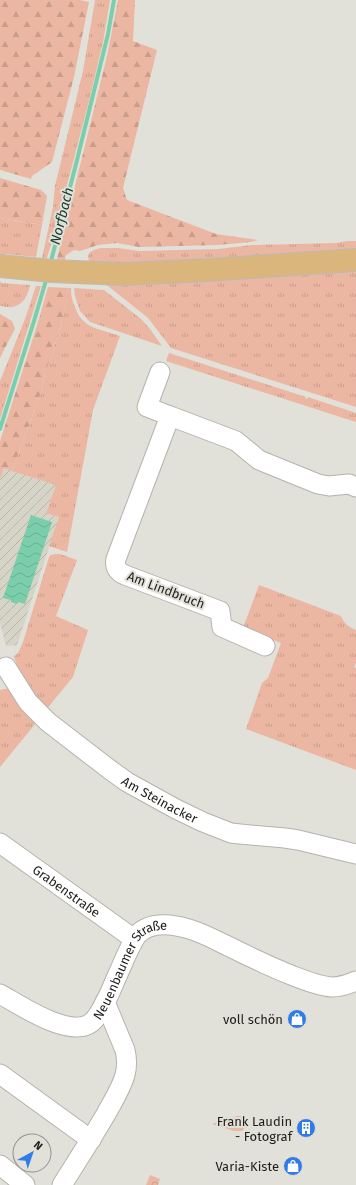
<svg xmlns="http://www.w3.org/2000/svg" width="356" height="1185" viewBox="0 0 356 1185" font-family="'Fira Sans',sans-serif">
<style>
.industrial{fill:url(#industrial-furrows)}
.grass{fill:url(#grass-tufts)}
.forest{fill:url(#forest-firs)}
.park{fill:url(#park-crowns)}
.water{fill:url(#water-waves)}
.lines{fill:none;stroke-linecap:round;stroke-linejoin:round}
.stream{stroke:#7aceac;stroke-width:4}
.minor-casing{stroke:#b4b3ad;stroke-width:21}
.major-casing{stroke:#bbbbba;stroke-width:24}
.minor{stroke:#fff;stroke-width:19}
.major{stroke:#dab67d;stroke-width:22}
.labels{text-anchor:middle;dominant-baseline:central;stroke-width:4;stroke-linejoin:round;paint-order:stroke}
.street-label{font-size:13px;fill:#1d1d1a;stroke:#e1e0d9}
.poi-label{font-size:13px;fill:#1d1d1a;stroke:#e1e0d9;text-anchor:end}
.water-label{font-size:14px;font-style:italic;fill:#12392b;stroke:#e1e0d9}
</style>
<defs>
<pattern id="industrial-furrows" width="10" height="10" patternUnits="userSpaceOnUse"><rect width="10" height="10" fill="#d5d4c6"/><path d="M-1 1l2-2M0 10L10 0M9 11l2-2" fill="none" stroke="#b6b6aa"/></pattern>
<pattern id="grass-tufts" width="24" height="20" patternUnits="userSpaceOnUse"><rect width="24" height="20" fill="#ecb7a2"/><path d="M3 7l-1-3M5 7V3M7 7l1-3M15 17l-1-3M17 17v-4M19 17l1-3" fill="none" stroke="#ca9d8b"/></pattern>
<pattern id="forest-firs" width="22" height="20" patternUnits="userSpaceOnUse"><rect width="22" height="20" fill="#ecb7a2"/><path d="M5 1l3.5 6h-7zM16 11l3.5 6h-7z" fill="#ca9d8b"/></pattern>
<pattern id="park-crowns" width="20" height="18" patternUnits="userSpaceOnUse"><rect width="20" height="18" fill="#ecb7a2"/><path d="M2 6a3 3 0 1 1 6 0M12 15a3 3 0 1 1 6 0" fill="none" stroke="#ca9d8b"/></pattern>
<pattern id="water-waves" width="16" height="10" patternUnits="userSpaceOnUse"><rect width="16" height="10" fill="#7aceac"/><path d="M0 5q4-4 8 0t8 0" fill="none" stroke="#69b093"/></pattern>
</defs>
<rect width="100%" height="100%" fill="#e1e0d9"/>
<path class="industrial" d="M 4,468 L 56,485 L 46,512 L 59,517 L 17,645 L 6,646 L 0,623 L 0,480 Z"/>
<g class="grass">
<path d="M 95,0 L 110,0 L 103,42 L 89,101 L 57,223 L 47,258 L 42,258 L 53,207 L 55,186 L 83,71 Z"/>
<path d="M 0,218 L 42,225 L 36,257 L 6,254 L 6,256 L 0,256 Z"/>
<path d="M 348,241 L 356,241 L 356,252 L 196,263 L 96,264 L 96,261 L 89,261 L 88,256 L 90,252 L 94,250 L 100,248 L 118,248 L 139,251 L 218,249 L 252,245 L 336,243 Z"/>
<path d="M 356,268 L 356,407 L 171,348 L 148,318 L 103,282 Z"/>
<path d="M 0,281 L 1,283 L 30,285 C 28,295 24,304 13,307 C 9,308 4,306 0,306 Z"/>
<path d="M 36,286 L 41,286 L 0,419 L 0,381 L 25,319 Z"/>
<path d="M 69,288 L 71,288 C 71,295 72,301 75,307 C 82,329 101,329 120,336 L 93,410 L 67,552 L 49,546 L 59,517 L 46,513 L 56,485 L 12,471 L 42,390 L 45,372 L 52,355 L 62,321 Z"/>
<path d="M 74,288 L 104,290 L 141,319 L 150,329 L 162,346 L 90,322 L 80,311 L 75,296 Z"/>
<path d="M 169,353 L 306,397 L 305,398 L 307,399 L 308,397 L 356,413 L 356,422 L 166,361 Z"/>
<path d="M 56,554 L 60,554 L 77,560 L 56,616 L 88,630 L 73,677 L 45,711 L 31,696 L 17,667 L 14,656 L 18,653 L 23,642 L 49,557 L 51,555 Z"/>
<path d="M 259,585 L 341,616 C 344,623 348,627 356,630 L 356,663 L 354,667 L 356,668 L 356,770 L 246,729 L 262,683 L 268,678 L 281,643 L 243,628 Z"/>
<path d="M 10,688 L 36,723 L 0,767 L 0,690 Z"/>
<path d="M 237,1116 L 243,1116 C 247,1122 247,1126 242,1131 L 234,1131 L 212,1124 Z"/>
</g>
<g class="forest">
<path d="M 0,0 L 80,0 L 89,2 L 74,77 L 52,162 L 32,176 L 31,179 L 0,170 Z"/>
<path d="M 118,0 L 135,0 L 133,41 L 157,50 L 123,188 L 127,200 L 216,234 L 258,240 L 251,242 L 218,245 L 139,247 L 117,243 L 98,245 L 80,251 L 74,250 L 66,255 L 65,260 L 57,259 L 107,56 Z"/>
<path d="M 0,178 L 41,190 L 47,196 L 42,225 L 0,218 Z"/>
<path d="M 48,287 L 69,288 L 62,321 L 52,355 L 45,372 L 42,390 L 12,471 L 4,468 L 0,480 L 0,441 L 39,319 Z"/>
<path d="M 0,314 L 12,321 L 15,329 L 6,346 L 0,358 Z"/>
</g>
<path class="park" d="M 150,1175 L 160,1179 L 158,1185 L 146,1185 Z"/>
<path class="water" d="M 31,515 L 52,522 L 25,604 L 18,602 L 17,604 L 11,602 L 11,600 L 3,598 Z"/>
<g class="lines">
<g class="stream">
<path d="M 50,265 L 76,164 L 108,34 L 114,0"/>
<path d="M 0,429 L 34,321 L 47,277"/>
</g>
<defs>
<g id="minor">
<path d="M 160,372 L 147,407 L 170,416"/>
<path d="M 265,646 L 222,627 L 220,611 L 125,575 C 118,572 114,567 116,559 L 142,490 L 170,416 L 236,441 L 259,460 L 318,484 L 329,486 L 349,484 L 356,487"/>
<path id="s1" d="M 6,667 L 28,702 L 48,722 L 109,769 L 127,782 L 176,809 L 203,822 L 231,833 L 240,834 L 285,838 L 298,840 L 356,854"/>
<path id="s2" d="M 0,843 L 134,939"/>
<path id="s3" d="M 0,994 C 20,1005 71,1040 92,1022 C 103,1012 112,987 118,974 C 124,961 129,947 137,935 C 150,921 172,924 189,929 C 203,933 217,941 230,947 C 250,957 271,967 291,975 C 304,980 318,986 332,987 C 341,987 349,984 356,981"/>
<path d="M 0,1074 L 91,1140"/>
<path d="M 0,1165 L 25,1185"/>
<path d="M 62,1185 C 77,1161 92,1138 106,1114 C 113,1101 121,1089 125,1075 C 127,1067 127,1058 125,1050 L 105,1002"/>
</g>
<path id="major" d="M 0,266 L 52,271 L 124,274 L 208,270 L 356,260"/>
</defs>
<use href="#minor" class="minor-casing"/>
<use href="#major" class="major-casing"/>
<use href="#minor" class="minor"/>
<use href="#major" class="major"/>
</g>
<defs>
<symbol id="shop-disc" viewBox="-11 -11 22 22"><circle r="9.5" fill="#317be8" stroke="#e1e0d9"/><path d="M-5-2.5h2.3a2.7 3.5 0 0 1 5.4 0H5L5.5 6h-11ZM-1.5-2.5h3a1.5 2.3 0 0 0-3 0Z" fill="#fff"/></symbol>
<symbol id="building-disc" viewBox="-11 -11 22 22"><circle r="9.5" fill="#317be8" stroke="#e1e0d9"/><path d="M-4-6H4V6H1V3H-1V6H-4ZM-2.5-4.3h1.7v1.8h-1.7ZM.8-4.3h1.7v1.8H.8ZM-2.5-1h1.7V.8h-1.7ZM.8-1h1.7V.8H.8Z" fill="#fff"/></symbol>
</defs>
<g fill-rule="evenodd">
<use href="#shop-disc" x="286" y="1008" width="22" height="22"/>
<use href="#building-disc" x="295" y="1117" width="22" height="22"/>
<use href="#shop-disc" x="282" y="1155" width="22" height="22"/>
</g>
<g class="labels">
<g class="street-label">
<text transform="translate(166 590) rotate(21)">Am Lindbruch</text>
<text stroke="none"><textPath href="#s1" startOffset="206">Am Steinacker</textPath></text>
<text stroke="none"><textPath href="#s2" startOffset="82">Grabenstraße</textPath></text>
<text stroke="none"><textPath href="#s3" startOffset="169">Neuenbaumer Straße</textPath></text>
</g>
<g class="poi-label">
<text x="283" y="1019">voll schön</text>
<text x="292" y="1121">Frank Laudin<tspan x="292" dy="15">- Fotograf</tspan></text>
<text x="279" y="1166">Varia-Kiste</text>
</g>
<g class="water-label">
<text transform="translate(62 216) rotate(-76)">Norfbach</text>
</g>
</g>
<g transform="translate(32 1153) rotate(40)"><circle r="19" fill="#e1e0d9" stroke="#93928d"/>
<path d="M0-3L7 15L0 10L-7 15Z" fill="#317be8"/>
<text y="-6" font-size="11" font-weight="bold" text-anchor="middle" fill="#1d1d1a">N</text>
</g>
</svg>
